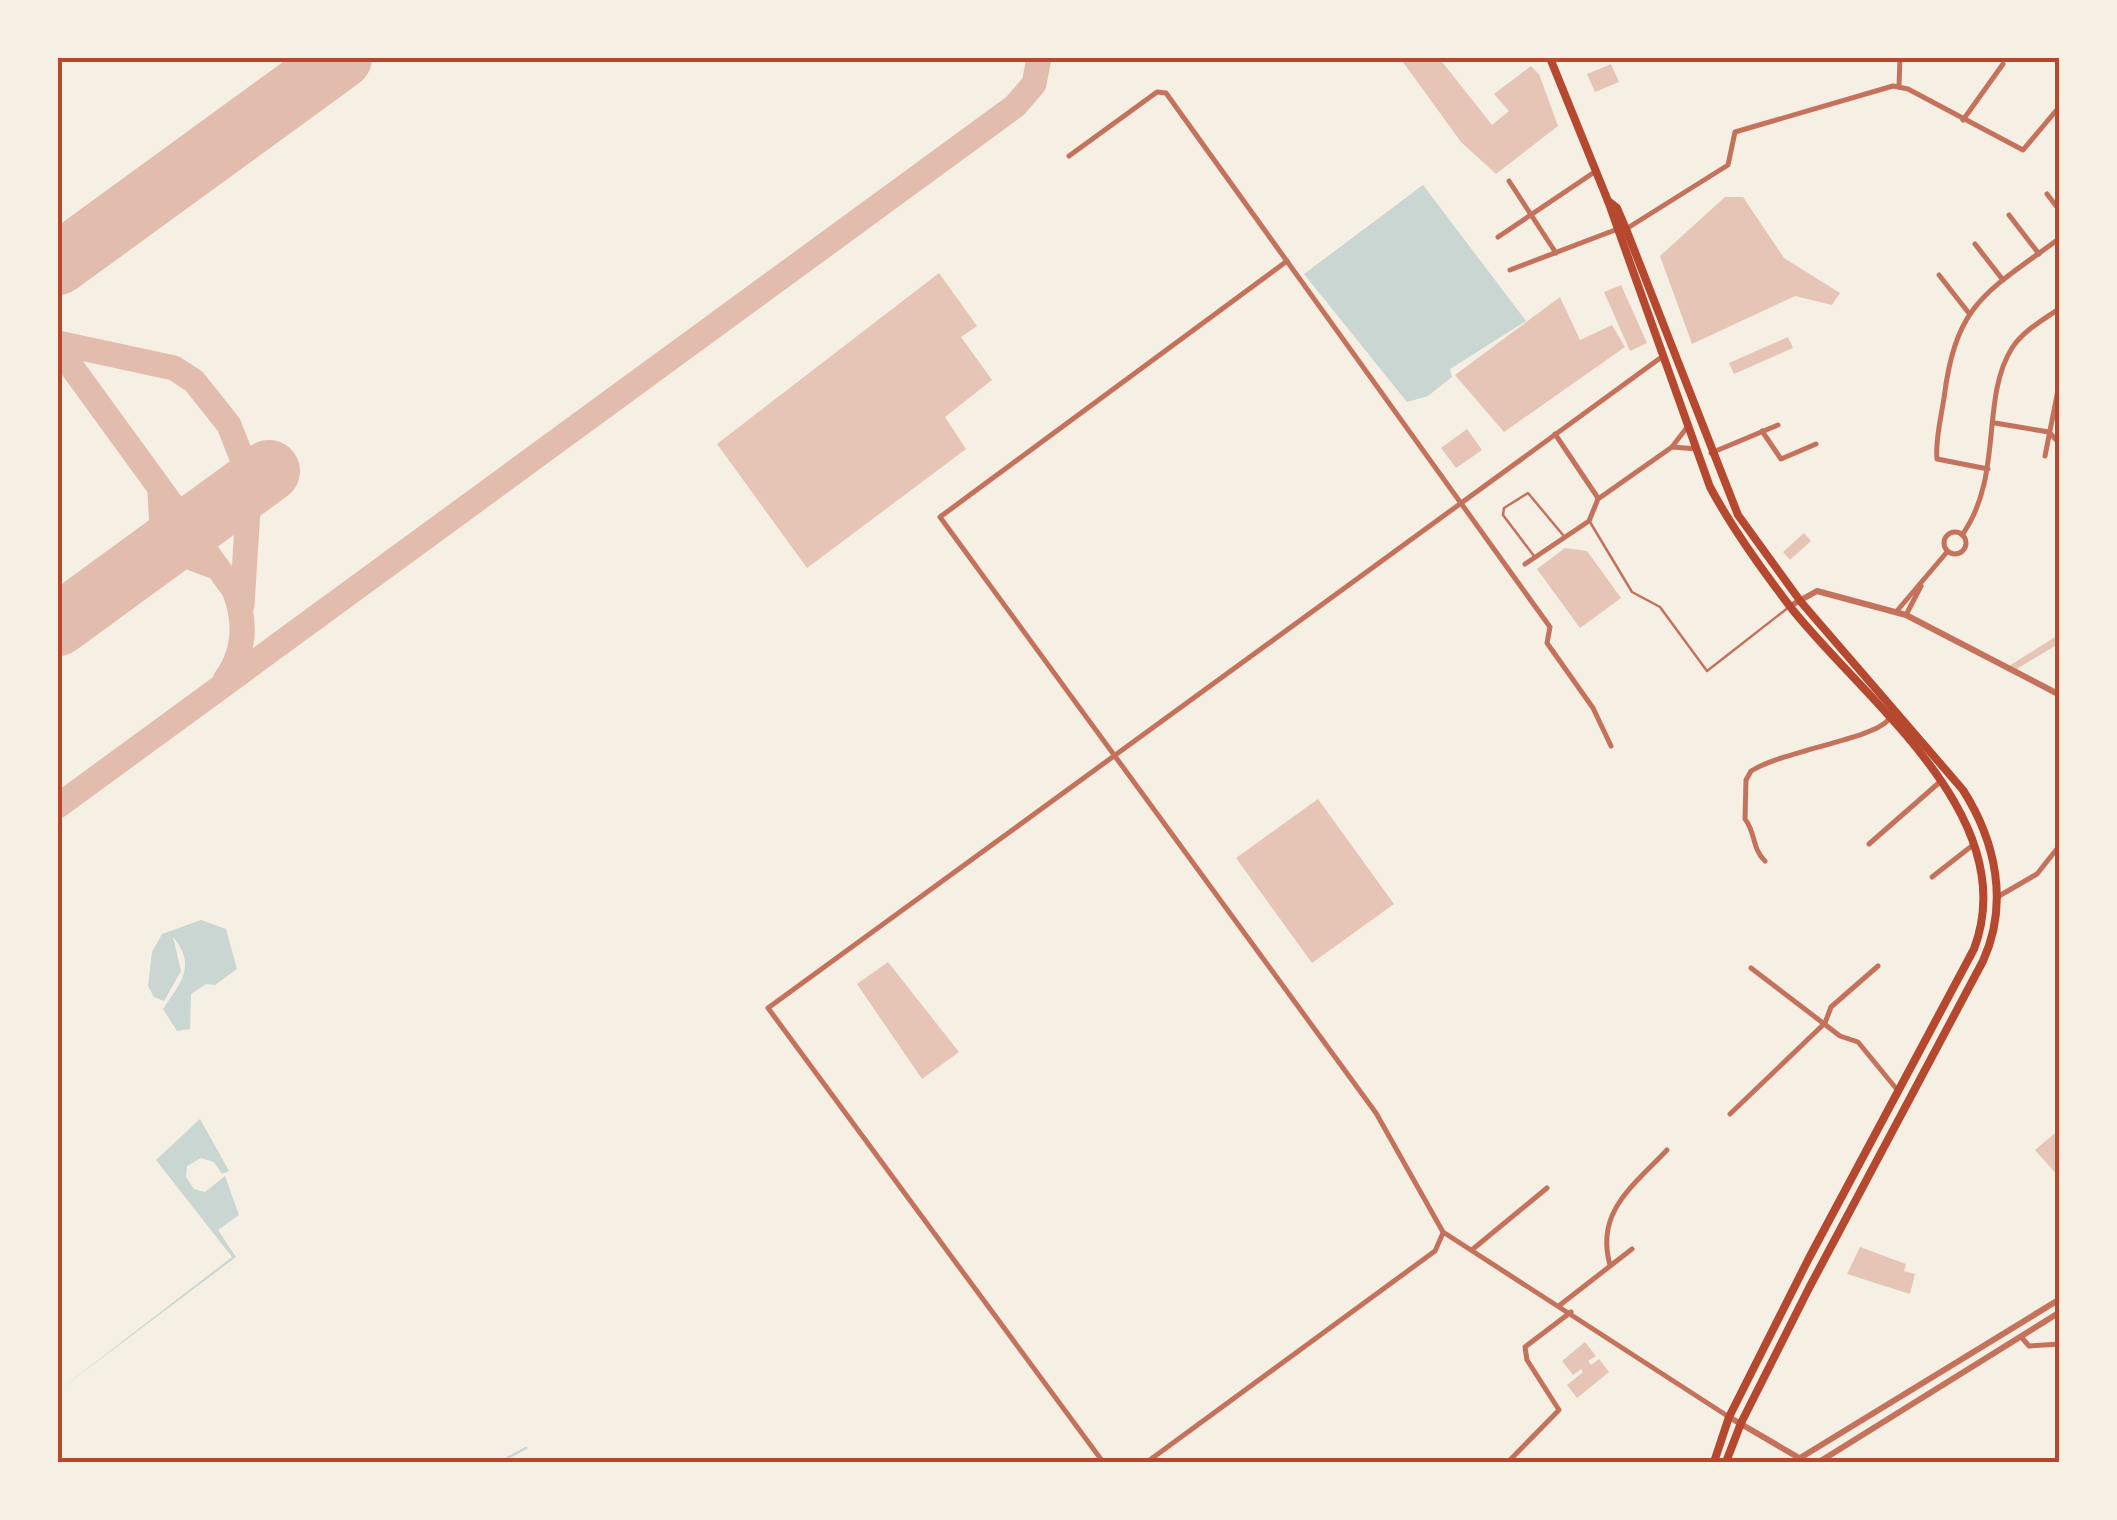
<svg xmlns="http://www.w3.org/2000/svg" width="2117" height="1520" viewBox="0 0 2117 1520" font-family="'Varela Round',sans-serif">
<style>
.water{fill:#c9d6d2}
.lines{fill:none;stroke-linecap:round;stroke-linejoin:round}
.stream{stroke:#c9d6d2;stroke-width:2.5}
.taxiway{stroke:#e2bdae;stroke-width:25}
.runway{stroke:#e2bdae;stroke-width:62}
.building{fill:#e6c5b7}
.service{stroke:#c5725c;stroke-width:2.5}
.minor{stroke:#c5725c;stroke-width:5}
.tertiary{stroke:#c5725c;stroke-width:6}
.primary{stroke:#b5482f;stroke-width:8}
.neatline{fill:none;stroke:#b5482f;stroke-width:4}
</style>
<rect width="100%" height="100%" fill="#f6efe4"/>
<g class="water">
<path d="M 1423,185 L 1526,321 L 1450,369 L 1452,377 L 1428,396 L 1407,402 L 1304,274 Z"/>
<path d="M 201,920 L 226,929 L 237,969 L 215,985 L 206,984 L 191,994 L 190,1029 L 177,1031 L 163,1009 C 181,982 197,966 173,937 L 181,971 L 164,1001 L 154,997 L 148,986 L 152,952 L 162,934 Z"/>
<path d="M 200,1119 L 229,1171 L 222,1174 L 214,1162 L 201,1158 L 187,1166 L 186,1177 L 194,1189 L 205,1192 L 225,1176 L 239,1215 L 218,1230 L 236,1257 L 58,1391 L 232,1257 L 156,1160 Z"/>
</g>
<g class="lines">
<path class="stream" d="M 500,1462 L 526,1448"/>
<g class="taxiway">
<path d="M 58,266 L 59,264"/>
<path d="M 58,343 L 174,368 L 194,381 L 229,425 L 250,479 L 242,605"/>
<path d="M 58,348 L 234,590 C 247,622 245,652 225,680"/>
<path d="M 143,562 L 162,530 L 160,493"/>
<path d="M 143,562 L 178,553 L 213,566"/>
<path d="M 58,806 L 1015,106 L 1034,84 L 1039,58"/>
</g>
<g class="runway">
<path d="M 58,264 L 341,58"/>
<path d="M 58,625 L 269,471"/>
</g>
</g>
<g class="building">
<path d="M 1400,58 L 1439,58 L 1492,125 L 1509,111 L 1494,94 L 1531,66 L 1539,74 L 1558,126 L 1496,174 L 1461,142 Z"/>
<path d="M 1611,64 L 1619,82 L 1595,92 L 1587,74 Z"/>
<path d="M 1725,197 L 1743,197 L 1784,258 L 1840,293 L 1832,305 L 1795,296 L 1692,344 L 1660,256 Z"/>
<path d="M 939,273 L 977,326 L 961,337 L 992,380 L 945,417 L 966,449 L 807,568 L 717,444 Z"/>
<path d="M 1621,285 L 1647,343 L 1630,351 L 1604,292 Z"/>
<path d="M 1560,297 L 1580,340 L 1612,325 L 1625,347 L 1504,432 L 1455,375 Z"/>
<path d="M 1788,337 L 1793,348 L 1734,374 L 1729,363 Z"/>
<path d="M 1467,429 L 1482,450 L 1456,468 L 1441,448 Z"/>
<path d="M 1804,533 L 1811,541 L 1790,560 L 1783,552 Z"/>
<path d="M 1565,548 L 1587,551 L 1621,598 L 1580,628 L 1537,569 Z"/>
<path d="M 2060,634 L 2060,643 L 2015,670 L 2009,666 Z"/>
<path d="M 1318,799 L 1394,904 L 1312,963 L 1236,858 Z"/>
<path d="M 888,962 L 959,1052 L 922,1079 L 857,984 Z"/>
<path d="M 2060,1129 L 2060,1178 L 2035,1150 Z"/>
<path d="M 1860,1247 L 1906,1264 L 1904,1271 L 1915,1274 L 1910,1294 L 1847,1274 Z"/>
<path d="M 1585,1342 L 1596,1356 L 1588,1361 L 1591,1365 L 1599,1359 L 1609,1372 L 1577,1398 L 1567,1385 L 1583,1372 L 1581,1369 L 1573,1375 L 1562,1361 Z"/>
</g>
<g class="lines">
<g class="service">
<path d="M 1590,522 L 1632,592 L 1660,607 L 1707,671 L 1789,607"/>
<path d="M 1534,556 L 1503,515 L 1504,508 L 1528,493 L 1563,535"/>
</g>
<g class="minor">
<path d="M 1899,86 L 1900,58"/>
<path d="M 1963,120 L 2003,64"/>
<path d="M 1069,156 L 1157,92 L 1166,93 L 1550,627 L 1547,643 L 1593,708 L 1611,746"/>
<path d="M 1509,181 L 1556,253"/>
<path d="M 2047,194 L 2060,211"/>
<path d="M 2009,215 L 2039,254"/>
<path d="M 1626,229 L 1728,165 L 1735,132 L 1893,86 L 1908,89 L 2023,150 L 2060,106"/>
<path d="M 1498,237 L 1596,171"/>
<path d="M 1975,244 L 2003,280"/>
<path d="M 1287,261 L 940,517 L 1376,1113 L 1443,1232"/>
<path d="M 1510,270 L 1615,230"/>
<path d="M 1939,275 L 1968,312"/>
<path d="M 1995,423 L 2049,432 L 2060,444"/>
<path d="M 1762,431 L 1781,459 L 1816,444"/>
<path d="M 1555,434 L 1598,498"/>
<path d="M 1672,447 L 1697,449"/>
<path d="M 1711,453 L 1778,425"/>
<path d="M 2045,456 L 2060,380"/>
<path d="M 1988,469 L 1937,459 C 1935,440 1941,418 1944,398 C 1956,302 1987,292 2060,238"/>
<circle cx="1955" cy="543" r="11"/>
<path d="M 1962,535 C 2004,476 1980,399 2012,348 C 2023,331 2043,320 2060,308"/>
<path d="M 1525,564 L 1589,521 L 1598,499 L 1672,447 L 1688,426"/>
<path d="M 1896,612 L 1947,552"/>
<path d="M 1906,615 L 1921,586"/>
<path d="M 1869,844 L 1941,781"/>
<path d="M 1765,861 C 1752,849 1756,833 1745,819 L 1746,780 L 1751,771 C 1783,751 1875,738 1888,720"/>
<path d="M 1932,877 L 1973,845"/>
<path d="M 1999,896 L 2037,874 L 2060,845"/>
<path d="M 1751,968 L 1840,1036 L 1858,1042 L 1899,1092"/>
<path d="M 1730,1114 L 1825,1023 L 1831,1007 L 1878,966"/>
<path d="M 1443,1232 L 1729,1417"/>
<path d="M 1473,1249 L 1547,1188"/>
<path d="M 1610,1265 C 1595,1212 1633,1186 1667,1150"/>
<path d="M 1560,1305 L 1632,1249"/>
<path d="M 2022,1338 L 2029,1346 L 2060,1344"/>
<path d="M 1103,1462 L 768,1008 L 1663,356"/>
<path d="M 1147,1462 L 1435,1251 L 1443,1233"/>
<path d="M 1508,1462 L 1559,1410 L 1527,1360 L 1525,1347 L 1571,1312"/>
</g>
<g class="tertiary">
<path d="M 1790,606 L 1817,591 L 1906,615 L 2060,695"/>
<path d="M 1729,1417 L 1806,1462"/>
<path d="M 1800,1458 L 2060,1299"/>
<path d="M 1819,1462 L 2060,1312"/>
</g>
<g class="primary">
<path d="M 1550,58 L 1608,201 L 1710,487 C 1733,530 1762,570 1792,609 C 1865,701 2024,817 1974,949 L 1809,1258 L 1729,1417 L 1714,1462"/>
<path d="M 1608,201 L 1617,208 L 1626,229 L 1738,515 L 1801,602 L 1963,790 C 1996,842 2009,904 1983,961 L 1809,1288 L 1741,1423 L 1726,1462"/>
</g>
</g>
<rect width="2117" height="1520" fill="none" stroke="#f6efe4" stroke-width="120"/>
<rect x="60" y="60" width="1997" height="1400" class="neatline"/>
</svg>
